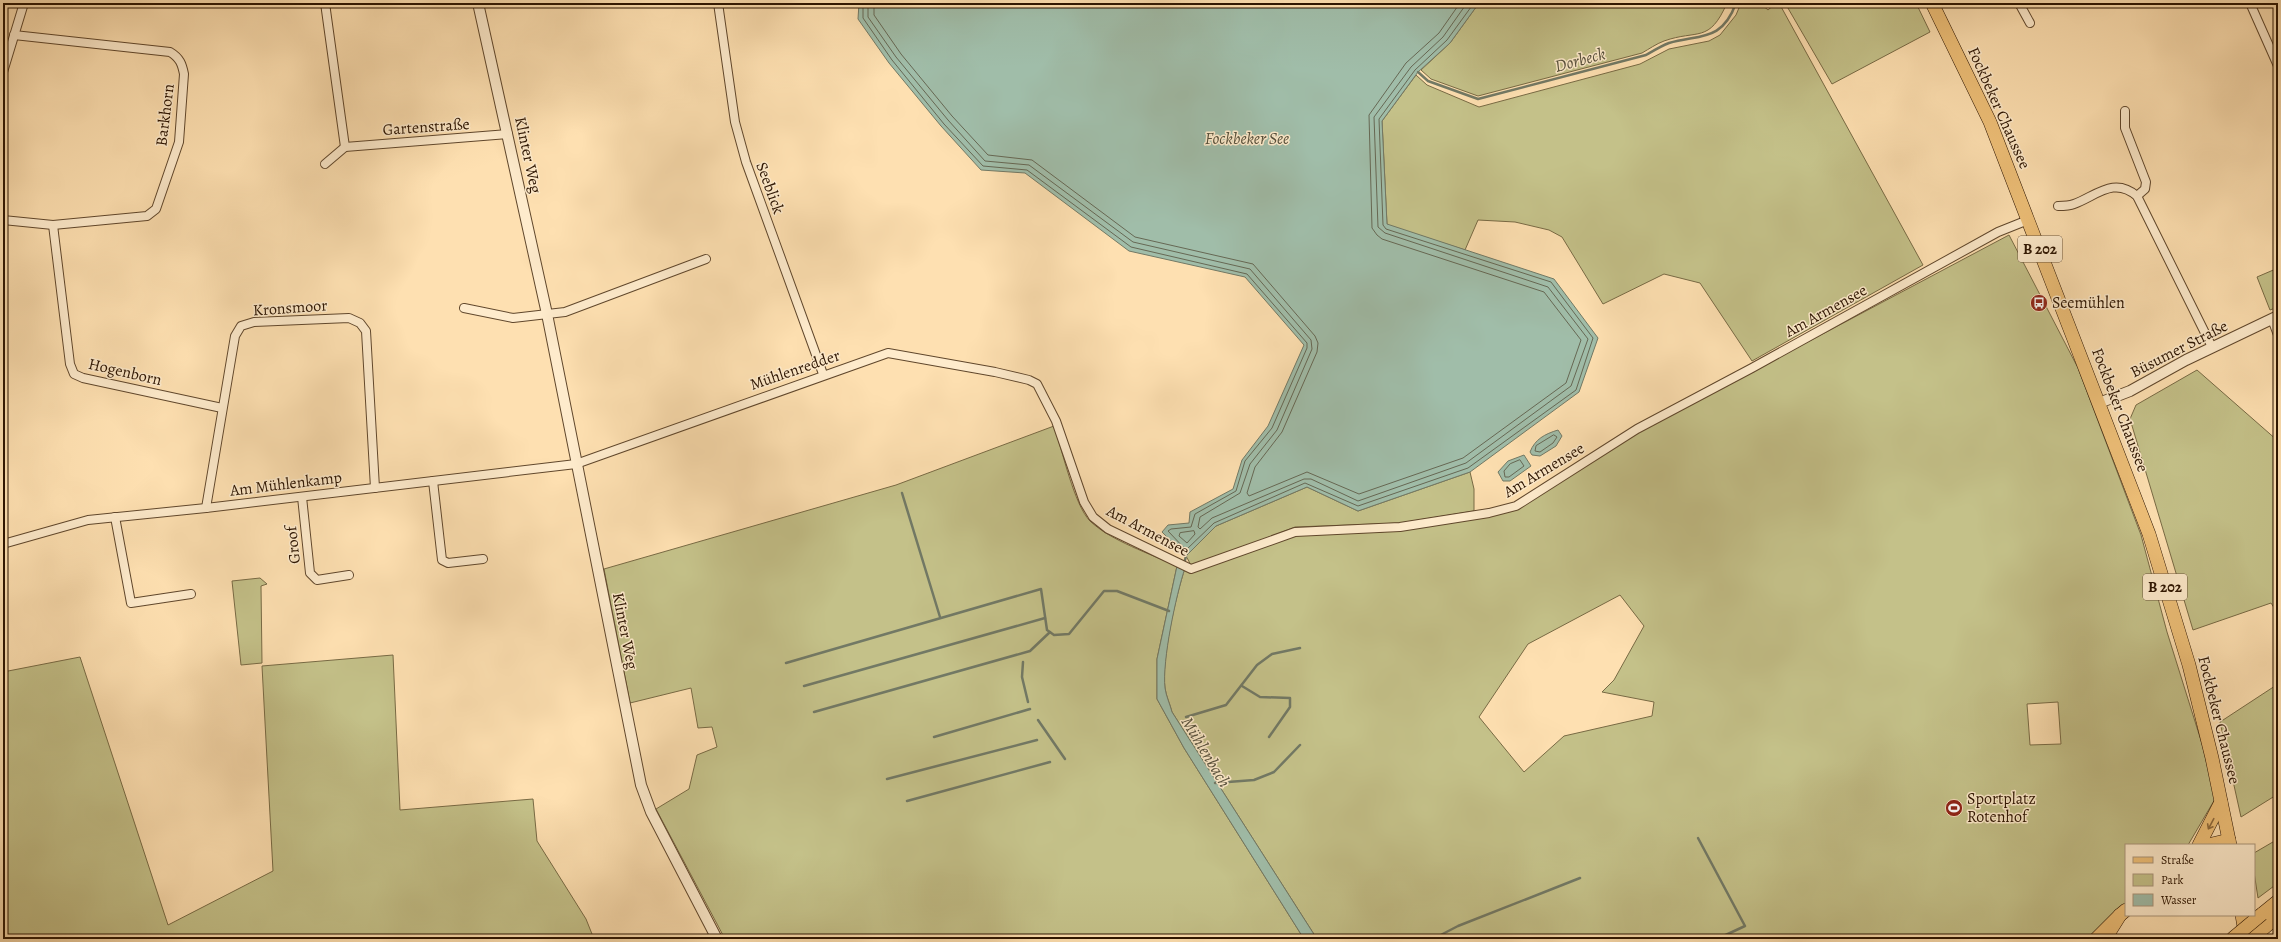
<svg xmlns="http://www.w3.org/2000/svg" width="2281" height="942" viewBox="0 0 2281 942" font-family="Alegreya,serif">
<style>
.green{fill:#c4c189;stroke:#786a44;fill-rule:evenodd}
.water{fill:#a0bda9;stroke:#727965}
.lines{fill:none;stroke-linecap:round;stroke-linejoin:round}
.shore{stroke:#666854;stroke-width:1}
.stream{stroke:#727965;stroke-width:2.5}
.minor-casing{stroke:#60472c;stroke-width:10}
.tertiary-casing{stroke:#60472c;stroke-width:12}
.primary-casing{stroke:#2c1400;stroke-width:14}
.trunk-casing{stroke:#2c1400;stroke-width:14}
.minor{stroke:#feebcc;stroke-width:8}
.tertiary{stroke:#feebcc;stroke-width:10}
.primary{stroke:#efc078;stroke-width:13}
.trunk{stroke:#efc078;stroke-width:13}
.primary-bridge-casing{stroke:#2c1400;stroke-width:14;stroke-linecap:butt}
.primary-bridge{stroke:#efc078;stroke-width:13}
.oneway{stroke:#8e6a3c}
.labels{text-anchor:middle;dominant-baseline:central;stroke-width:3;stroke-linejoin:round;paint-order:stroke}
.shield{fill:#feebcc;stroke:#6b543d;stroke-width:1}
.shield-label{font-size:15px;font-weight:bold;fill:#2c1400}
.street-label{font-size:16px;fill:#2c1400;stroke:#feebcc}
.poi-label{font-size:16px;fill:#2c1400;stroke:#feebcc;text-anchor:start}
.water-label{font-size:17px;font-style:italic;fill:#554f3b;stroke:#feebcc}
</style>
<rect width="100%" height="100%" fill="#fee0b1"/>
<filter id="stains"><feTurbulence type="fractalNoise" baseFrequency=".005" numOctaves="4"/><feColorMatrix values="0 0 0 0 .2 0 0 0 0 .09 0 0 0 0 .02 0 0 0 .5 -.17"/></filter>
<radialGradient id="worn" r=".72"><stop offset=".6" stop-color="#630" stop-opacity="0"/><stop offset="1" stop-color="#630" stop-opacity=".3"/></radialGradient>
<g class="green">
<path d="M 1479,3 L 1727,3 C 1709,44 1698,29 1664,41 C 1656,44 1649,49 1642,53 L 1478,96 L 1431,79 L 1421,70 L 1450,43 Z"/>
<path d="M 1741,3 L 1762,3 L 1761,4 L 1768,10 L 1776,3 L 1779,3 L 1923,265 L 1752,361 L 1700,283 L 1664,274 L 1603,304 L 1562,237 L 1549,230 L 1515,222 L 1478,220 L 1465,250 L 1387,225 L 1382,121 L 1416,75 L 1427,85 L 1479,107 L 1640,64 L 1669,49 L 1709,41 L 1720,35 L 1736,15 Z"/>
<path d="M 1785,3 L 1916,3 L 1930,32 L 1832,84 Z"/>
<path d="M 2009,235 L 2078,368 L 2141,535 L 2167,632 L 2203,747 L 2215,799 L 2188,845 L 2126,845 L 2126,903 L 2103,924 L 2093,939 L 1317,939 L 1172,712 C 1170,704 1166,696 1165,688 C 1161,661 1176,595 1185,568 L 1295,535 L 1381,532 L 1474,518 L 1517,509 L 1638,432 ZM 1620,595 L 1644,626 L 1614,680 L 1602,692 L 1654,702 L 1652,716 L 1564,736 L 1524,772 L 1479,717 L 1528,644 ZM 2058,702 L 2061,744 L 2030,745 L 2027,704 Z"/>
<path d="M 2278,268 L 2278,307 L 2270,310 L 2257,277 Z"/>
<path d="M 2197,370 L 2278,441 L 2278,614 L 2271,603 L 2193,630 L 2130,419 L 2136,405 Z"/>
<path d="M 1054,426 C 1062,449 1074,505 1090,521 C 1111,541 1151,554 1177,566 L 1157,659 L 1157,699 L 1184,748 L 1304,939 L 725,939 L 656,809 L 689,789 L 697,755 L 717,747 L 712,727 L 698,728 L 691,688 L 630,703 L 604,569 L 896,485 Z"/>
<path d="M 1470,472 L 1474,489 L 1474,511 L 1400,523 L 1295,527 L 1192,567 L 1186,556 L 1216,526 L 1307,487 L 1358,511 Z"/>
<path d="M 260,578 L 267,584 L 261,586 L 262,663 L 241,665 L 232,581 Z"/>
<path d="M 393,655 L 400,810 L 533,799 L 537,841 L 586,919 L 594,939 L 3,939 L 3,672 L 80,657 L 168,925 L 273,871 L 262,666 Z"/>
<path d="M 2278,684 L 2278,794 L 2241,817 L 2220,722 Z"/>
<path d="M 2278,839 L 2278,883 L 2258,898 L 2254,872 L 2254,853 Z"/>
</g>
<g class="water">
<path d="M 859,3 L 1479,3 L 1450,43 L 1418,72 L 1382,121 L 1387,224 L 1554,279 L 1598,338 L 1579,392 L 1470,472 L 1358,511 L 1307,487 L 1216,526 L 1186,556 L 1162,532 L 1168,525 L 1189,523 L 1190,512 L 1233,489 L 1242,460 L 1268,426 L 1304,345 L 1245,277 L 1129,251 L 1025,173 L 981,170 L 941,126 L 889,63 L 858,19 Z"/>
<path d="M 1558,430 L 1562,436 L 1556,446 L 1540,456 L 1532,455 L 1530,452 C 1535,439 1545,434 1558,430 Z"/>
<path d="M 1524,455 L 1531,466 L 1510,481 L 1503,481 L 1498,472 L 1508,461 Z"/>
<path d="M 1177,566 L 1185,568 C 1176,595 1162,661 1165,688 C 1166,696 1170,704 1172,712 L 1317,939 L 1304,939 L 1184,748 L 1157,699 L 1157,659 Z"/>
</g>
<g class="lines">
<g class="shore">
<path d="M 863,3 L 863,18 L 892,60 L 944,124 L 983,166 L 1027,170 L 1131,247 L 1247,274 L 1307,343 L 1307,348 L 1272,428 L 1245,461 L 1236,491 L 1195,514 L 1191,527 L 1171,529 L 1168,531 L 1186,550 L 1214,523 L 1305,483 L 1358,506 L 1468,468 L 1576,390 L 1593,338 L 1551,282 L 1386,229 L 1383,225 L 1379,119 L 1415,70 L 1447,40 L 1474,3"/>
<path d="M 868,3 L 868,17 L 896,57 L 948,120 L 985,161 L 1029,165 L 1133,242 L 1250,269 L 1311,340 L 1312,349 L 1277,430 L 1250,464 L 1240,493 L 1200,517 L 1198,527 L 1200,529 L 1212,518 L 1304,479 L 1311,479 L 1358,501 L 1466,463 L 1571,386 L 1588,339 L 1548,287 L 1385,233 L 1378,227 L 1374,117 L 1411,67 L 1443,37 L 1467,3"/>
<path d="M 874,3 L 874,15 L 901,54 L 952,116 L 988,155 L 1032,160 L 1135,237 L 1253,264 L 1315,336 L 1318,343 L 1317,352 L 1282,432 L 1255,467 L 1247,493 L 1249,496 L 1307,472 L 1359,494 L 1463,458 L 1566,383 L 1581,340 L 1544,292 L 1382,239 L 1377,235 L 1372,228 L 1369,115 L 1406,63 L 1439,33 L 1460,3"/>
<path d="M 1554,435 L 1557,437 L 1553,443 L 1540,452 L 1535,451 L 1536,446 Z"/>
<path d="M 1520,460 L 1524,466 L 1509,477 L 1505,477 L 1504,471 L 1510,464 Z"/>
<path d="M 1194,531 L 1195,534 L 1187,543 L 1179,536 L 1180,533 Z"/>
</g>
<g class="stream">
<path d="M 1418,72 L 1428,81 L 1478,99 L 1646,55 C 1653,51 1661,46 1669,43 C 1700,34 1722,42 1736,3"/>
<path d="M 902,493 L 940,617"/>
<path d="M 1184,564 L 1186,556"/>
<path d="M 1023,662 L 1022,677 L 1028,702"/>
<path d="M 786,663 L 1041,589 L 1047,630 L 1054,635 L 1069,634 L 1104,591 L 1117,591 L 1169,611"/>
<path d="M 804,686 L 1045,618"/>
<path d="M 1242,686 L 1260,697 L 1290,698 L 1290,707 L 1269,737"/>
<path d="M 814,712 L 1030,651 L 1050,632"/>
<path d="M 1186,717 L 1226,705 L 1257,665 L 1272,654 L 1300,648"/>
<path d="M 1038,720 L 1065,759"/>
<path d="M 934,737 L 1030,709"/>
<path d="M 887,779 L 1037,740"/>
<path d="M 1215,783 L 1254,780 L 1274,772 L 1300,745"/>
<path d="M 907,801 L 1050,762"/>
<path d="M 1698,838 L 1745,926 L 1717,939"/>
<path d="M 1433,939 L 1458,926 L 1580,878"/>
</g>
<defs>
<g id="minor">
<path d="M 325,3 L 345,147 L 508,134"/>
<path d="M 718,3 L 735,122 L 746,162 L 823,374"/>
<path d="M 2019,3 L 2030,23"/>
<path d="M 2250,3 L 2278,66"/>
<path d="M 3,72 L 24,3"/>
<path d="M 2125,111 L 2125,128 L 2146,182 L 2145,189 L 2137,196"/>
<path d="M 325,164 L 345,147"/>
<path d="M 2058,206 C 2063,206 2069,206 2074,204 C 2096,196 2114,176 2137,196 L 2212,347"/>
<path d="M 3,220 L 53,225 L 147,216 L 156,209 L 179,142 L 184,74 C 182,64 180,58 170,52 L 14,35"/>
<path d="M 53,225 L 70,364 L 74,374 L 83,378 L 222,408"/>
<path d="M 464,308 L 513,318 L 565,312 L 706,259"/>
<path d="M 2272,319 L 2278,335"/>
<path d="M 433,481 L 442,560 L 448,563 L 483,559"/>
<path d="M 302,497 L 310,573 L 317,580 L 349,575"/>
<path d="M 206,508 L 235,336 L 241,326 L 254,322 L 349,318 L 360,323 L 366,331 L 375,488"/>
<path d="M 115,517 L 131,603 L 191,594"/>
<path d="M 3,544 L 88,520 L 206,508 L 576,464 L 888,353 L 995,372 L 1029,380 L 1037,384 L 1056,421 L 1084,502 L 1093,517 L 1108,529 L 1191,569 L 1295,532 L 1400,527 L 1489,513 L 1516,506 L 1637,429 L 1752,368 L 1998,232 L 2028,220"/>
</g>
<g id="tertiary">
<path d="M 478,3 L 547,314 L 641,785 L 651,812 L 717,939"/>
<path d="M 2099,403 L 2130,391 L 2186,360 L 2278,316"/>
</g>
<g id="primary">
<path d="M 1932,3 L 1990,122 L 2149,534 L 2189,665 L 2212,758 L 2230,845"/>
<path d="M 2199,845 L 2221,802"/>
<path d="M 2208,845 L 2229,840"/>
<path d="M 2262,914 L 2278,901"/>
<path d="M 2242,915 L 2246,939"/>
<path d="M 2105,939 L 2120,915 L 2126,910"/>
<path d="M 2251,939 L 2278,916"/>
</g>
<path id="trunk" d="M 2096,939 L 2120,915"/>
</defs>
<use href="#minor" class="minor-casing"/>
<use href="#tertiary" class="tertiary-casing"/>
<use href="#primary" class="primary-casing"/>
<use href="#trunk" class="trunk-casing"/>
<use href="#minor" class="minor"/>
<use href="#tertiary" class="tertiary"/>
<use href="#primary" class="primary"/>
<use href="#trunk" class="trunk"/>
<defs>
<path id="primary-bridge" d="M 2232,939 L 2262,914"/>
</defs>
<use href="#primary-bridge" class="primary-bridge-casing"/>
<use href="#primary-bridge" class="primary-bridge"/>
</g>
<defs><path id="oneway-shaft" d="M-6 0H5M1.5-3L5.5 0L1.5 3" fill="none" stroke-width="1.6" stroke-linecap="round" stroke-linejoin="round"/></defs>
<use class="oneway" href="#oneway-shaft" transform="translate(2211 824) rotate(118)"/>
<defs>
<symbol id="bus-disc" viewBox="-11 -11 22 22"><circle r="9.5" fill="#8f2418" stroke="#feebcc"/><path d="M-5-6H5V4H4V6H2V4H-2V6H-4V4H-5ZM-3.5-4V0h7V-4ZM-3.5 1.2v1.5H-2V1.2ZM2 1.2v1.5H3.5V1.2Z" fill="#fff"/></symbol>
<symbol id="stadium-disc" viewBox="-11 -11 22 22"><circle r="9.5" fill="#8f2418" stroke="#feebcc"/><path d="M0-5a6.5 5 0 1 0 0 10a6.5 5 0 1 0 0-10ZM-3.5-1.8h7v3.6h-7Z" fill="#fff"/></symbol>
</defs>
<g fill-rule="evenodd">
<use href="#bus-disc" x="2029" y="293" width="20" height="20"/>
<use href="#stadium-disc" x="1944" y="798" width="20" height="20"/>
</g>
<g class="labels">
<g class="shield">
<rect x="2018" y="236" width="44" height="26" rx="3"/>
<rect x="2143" y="574" width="44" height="26" rx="3"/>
</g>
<g class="shield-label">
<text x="2040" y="249">B 202</text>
<text x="2165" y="587">B 202</text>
</g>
<g class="street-label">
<text transform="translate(1999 108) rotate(66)">Fockbeker Chaussee</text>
<text transform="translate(165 115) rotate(-83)">Barkhorn</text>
<text transform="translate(426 127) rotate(-4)">Gartenstraße</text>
<text transform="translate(528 155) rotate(78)">Klinter Weg</text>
<text transform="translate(770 188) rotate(70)">Seeblick</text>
<text transform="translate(290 308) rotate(-4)">Kronsmoor</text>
<text transform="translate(1826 311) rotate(-29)">Am Armensee</text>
<text transform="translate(2179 349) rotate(-27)">Büsumer Straße</text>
<text transform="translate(795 370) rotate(-19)">Mühlenredder</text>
<text transform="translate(125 372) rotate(13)">Hogenborn</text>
<text transform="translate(2120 410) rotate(69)">Fockbeker Chaussee</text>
<text transform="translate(1544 470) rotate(-31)">Am Armensee</text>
<text transform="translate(286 484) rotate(-7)">Am Mühlenkamp</text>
<text transform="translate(1148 531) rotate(28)">Am Armensee</text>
<text transform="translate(293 545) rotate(-96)">Groof</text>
<text transform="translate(625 631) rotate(79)">Klinter Weg</text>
<text transform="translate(2219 720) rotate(76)">Fockbeker Chaussee</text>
</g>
<g class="poi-label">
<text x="2052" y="303">Seemühlen</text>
<text x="1967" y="799">Sportplatz<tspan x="1967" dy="18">Rotenhof</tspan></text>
</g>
<g class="water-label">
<text transform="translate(1580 60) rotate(-15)">Dorbeck</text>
<text x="1247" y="138">Fockbeker See</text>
<text transform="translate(1206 752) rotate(59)">Mühlenbach</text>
</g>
</g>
<rect width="2281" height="942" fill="none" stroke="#fee0b1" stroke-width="16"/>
<rect x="4" y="4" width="2273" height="934" fill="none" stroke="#2c1400" stroke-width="2"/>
<rect x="8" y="8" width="2265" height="926" fill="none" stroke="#2c1400"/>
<rect x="2125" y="844" width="130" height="72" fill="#feebcc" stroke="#aa957a"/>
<rect x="2133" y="857" width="20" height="6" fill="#efc078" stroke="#aa957a"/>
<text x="2161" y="864" font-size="12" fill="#2c1400">Straße</text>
<rect x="2133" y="874" width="20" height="12" fill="#c4c189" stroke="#aa957a"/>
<text x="2161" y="884" font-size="12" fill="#2c1400">Park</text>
<rect x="2133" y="894" width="20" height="12" fill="#a0bda9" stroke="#aa957a"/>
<text x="2161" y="904" font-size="12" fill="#2c1400">Wasser</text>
<rect width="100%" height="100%" filter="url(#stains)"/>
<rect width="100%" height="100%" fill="url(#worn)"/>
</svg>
